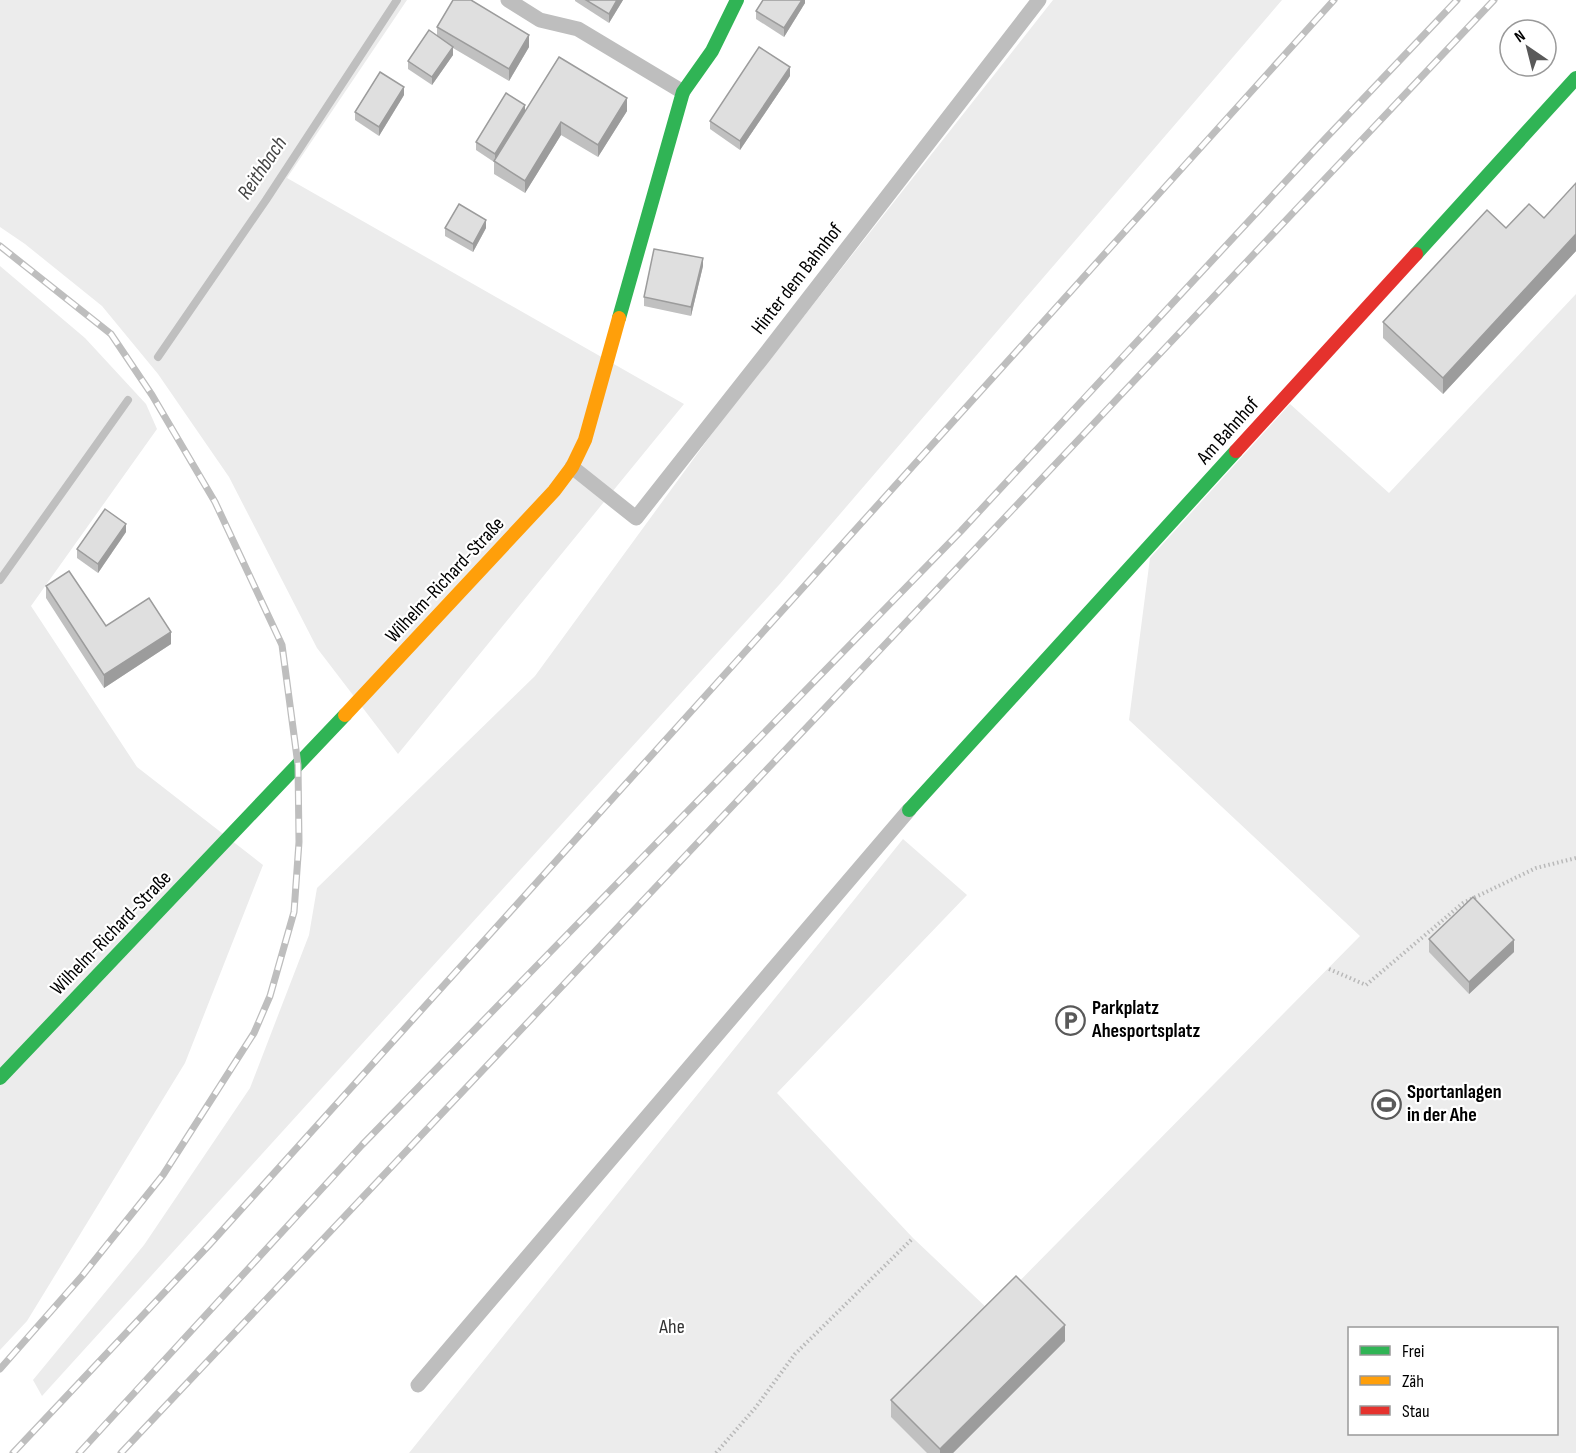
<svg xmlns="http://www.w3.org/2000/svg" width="1576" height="1453" viewBox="0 0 1576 1453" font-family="'Sofia Sans Condensed',sans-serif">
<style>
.green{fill:#ececec;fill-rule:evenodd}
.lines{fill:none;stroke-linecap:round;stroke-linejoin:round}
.stream{stroke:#bfbfbf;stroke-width:8}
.path{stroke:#b9b9b9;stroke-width:4;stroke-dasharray:1.5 3;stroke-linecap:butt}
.lane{stroke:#bebebe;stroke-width:15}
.fast{stroke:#30b455;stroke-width:14}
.slow{stroke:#ff9f0a;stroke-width:14}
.jam{stroke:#e5322d;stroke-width:14}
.rail-casing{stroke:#bebebe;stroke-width:7}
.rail{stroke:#fff;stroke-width:4.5;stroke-dasharray:14;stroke-linecap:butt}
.wall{fill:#c0c0c0}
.shaded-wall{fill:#9c9c9c}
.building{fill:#dfdfdf;stroke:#9c9c9c;stroke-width:1.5}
.labels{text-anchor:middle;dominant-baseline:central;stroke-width:4.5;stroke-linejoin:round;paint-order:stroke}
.street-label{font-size:20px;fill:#000;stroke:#fff}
.poi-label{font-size:20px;font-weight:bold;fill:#000;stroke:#fff;text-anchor:start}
.park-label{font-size:20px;fill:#333;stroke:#fff}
.water-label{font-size:21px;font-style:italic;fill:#444;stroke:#fff}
</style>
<rect width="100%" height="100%" fill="#fff"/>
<g class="green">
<path d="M 0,0 L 407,0 L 287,178 L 684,404 L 398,754 L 317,648 L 229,477 L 158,374 L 102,306 L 25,244 L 0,227 Z"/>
<path d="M 1053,0 L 1282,0 L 779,585 L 42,1396 L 33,1380 L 144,1245 L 250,1088 L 309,935 L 317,888 L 535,676 L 719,424 Z"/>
<path d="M 0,266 L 85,338 L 146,404 L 157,429 L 31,606 L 137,767 L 263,865 L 185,1063 L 27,1321 L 0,1350 Z"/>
<path d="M 1576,294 L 1576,1453 L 409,1453 L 903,839 L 967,895 L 777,1093 L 913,1238 L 990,1311 L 1360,936 L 1129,720 L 1150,558 L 1290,404 L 1389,493 ZM 1350,1328 L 1556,1328 L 1556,1434 L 1350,1434 Z"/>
</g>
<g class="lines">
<g class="stream">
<path d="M 158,357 L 266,200 L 397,0"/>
<path d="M 0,580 L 128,400"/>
</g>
<g class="path">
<path d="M 1329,969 L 1366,985 L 1463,903 L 1536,868 L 1576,858"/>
<path d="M 716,1453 L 756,1407 L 795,1354 L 913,1238"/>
</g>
<g class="lane">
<path d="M 508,0 L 540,20 L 578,29 L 683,92"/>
<path d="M 572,467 L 636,518 L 763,357 L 1039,0"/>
<path d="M 418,1385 L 909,810"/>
</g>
<g class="fast">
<path d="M 1416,254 L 1576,78"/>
<path d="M 619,318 L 683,92 L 712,51 L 737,0"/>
<path d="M 909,810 L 1236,451"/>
<path d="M 0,1078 L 345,715"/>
</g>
<path class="slow" d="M 345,715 L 554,491 L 572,467 L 585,440 L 619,318"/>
<path class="jam" d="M 1236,451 L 1416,254"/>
<defs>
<g id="rail">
<path d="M 0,246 L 111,334 L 152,395 L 215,502 L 282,645 L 298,765 L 299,842 L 294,912 L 270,996 L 254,1033 L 163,1175 L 82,1276 L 0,1369"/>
<path d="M 13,1453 L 210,1244 L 1334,0"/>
<path d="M 79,1453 L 362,1145 L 961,531 L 1325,139 L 1457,0"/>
<path d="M 121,1453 L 1494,0"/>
</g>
</defs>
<use href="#rail" class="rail-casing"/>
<use href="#rail" class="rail"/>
</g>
<g class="wall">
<path d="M 575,0 L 623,0 L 609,23 L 575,1 Z"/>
<path d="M 805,0 L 805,3 L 784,37 L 756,19 L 756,11 Z"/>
<path d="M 437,27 L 529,47 L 509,81 L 453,48 L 453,55 L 432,85 L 408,69 L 408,61 L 437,36 Z"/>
<path d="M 790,76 L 740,150 L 710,129 L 710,121 Z"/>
<path d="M 404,95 L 379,136 L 355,120 L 355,112 Z"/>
<path d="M 627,111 L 598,157 L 561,135 L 525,193 L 494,174 L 494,162 L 476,150 L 476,142 L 525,112 Z"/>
<path d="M 1576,183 L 1576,251 L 1443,394 L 1383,338 L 1383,322 L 1506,228 L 1544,218 Z"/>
<path d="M 445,228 L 486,228 L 473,252 L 445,236 Z"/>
<path d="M 703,266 L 691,316 L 644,306 L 644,297 Z"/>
<path d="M 126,532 L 98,573 L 77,558 L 77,549 Z"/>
<path d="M 46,586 L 106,626 L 171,644 L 104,688 L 46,598 Z"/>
<path d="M 1429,939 L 1514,952 L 1469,994 L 1429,952 Z"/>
<path d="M 1065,1341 L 953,1453 L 927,1453 L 891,1417 L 891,1400 Z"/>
</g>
<g class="shaded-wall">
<path d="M 617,0 L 623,0 L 609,23 L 609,14 Z"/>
<path d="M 802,0 L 805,0 L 805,3 L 784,37 L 784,28 Z"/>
<path d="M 529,35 L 529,47 L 509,81 L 509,69 Z"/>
<path d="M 453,47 L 453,55 L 432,85 L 432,77 Z"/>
<path d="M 790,67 L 790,76 L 740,150 L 740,141 Z"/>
<path d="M 404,87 L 404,95 L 379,136 L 379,127 Z"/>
<path d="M 627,98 L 627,111 L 598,157 L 598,145 Z"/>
<path d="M 525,105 L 525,113 L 495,162 L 495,154 Z"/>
<path d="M 561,122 L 561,135 L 525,193 L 525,181 Z"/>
<path d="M 486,220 L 486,228 L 473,252 L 473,244 Z"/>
<path d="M 1576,234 L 1576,251 L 1443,394 L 1443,378 Z"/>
<path d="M 703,258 L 703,266 L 691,316 L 691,307 Z"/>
<path d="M 126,524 L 126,532 L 98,573 L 98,564 Z"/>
<path d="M 171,632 L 171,644 L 104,688 L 104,675 Z"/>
<path d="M 1514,940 L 1514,952 L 1469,994 L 1469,982 Z"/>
<path d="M 1065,1325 L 1065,1341 L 953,1453 L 940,1453 L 940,1449 Z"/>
</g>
<g class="building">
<path d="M 453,0 L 471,0 L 529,35 L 509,69 L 437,27 Z"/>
<path d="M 586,0 L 617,0 L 609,14 Z"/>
<path d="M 763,0 L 802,0 L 784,28 L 756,11 Z"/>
<path d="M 429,30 L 453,47 L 432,77 L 408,61 Z"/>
<path d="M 759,47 L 790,67 L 740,141 L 710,121 Z"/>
<path d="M 559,57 L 627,98 L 598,145 L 561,122 L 525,181 L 494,161 Z"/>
<path d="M 380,72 L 404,87 L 379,127 L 355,112 Z"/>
<path d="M 506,93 L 525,105 L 495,154 L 476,142 Z"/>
<path d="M 1576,183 L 1576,234 L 1443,378 L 1383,322 L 1487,210 L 1506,228 L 1529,204 L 1544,218 Z"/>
<path d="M 459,204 L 486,220 L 473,244 L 445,228 Z"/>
<path d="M 654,249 L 703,258 L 691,307 L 644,297 Z"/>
<path d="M 105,509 L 126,524 L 98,564 L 77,549 Z"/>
<path d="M 69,571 L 106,626 L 149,598 L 171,632 L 104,675 L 46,586 Z"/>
<path d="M 1473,897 L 1514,940 L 1469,982 L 1429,939 Z"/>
<path d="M 1016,1276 L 1065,1325 L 940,1449 L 891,1400 Z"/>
</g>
<defs>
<symbol id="parking-ring" viewBox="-11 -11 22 22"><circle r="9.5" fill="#fff" stroke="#595959" stroke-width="1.5"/><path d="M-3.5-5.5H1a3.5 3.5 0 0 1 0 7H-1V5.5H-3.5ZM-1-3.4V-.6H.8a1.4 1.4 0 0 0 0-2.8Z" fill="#595959"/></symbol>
<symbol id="stadium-ring" viewBox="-11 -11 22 22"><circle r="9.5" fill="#fff" stroke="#595959" stroke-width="1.5"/><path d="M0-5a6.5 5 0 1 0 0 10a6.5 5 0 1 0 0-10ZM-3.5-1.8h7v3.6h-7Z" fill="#595959"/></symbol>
</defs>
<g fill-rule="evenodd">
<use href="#parking-ring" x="1054" y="1004" width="33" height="33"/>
<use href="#stadium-ring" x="1370" y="1088" width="33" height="33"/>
</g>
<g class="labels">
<g class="street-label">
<text transform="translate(797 279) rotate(-52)">Hinter dem Bahnhof</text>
<text transform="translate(1228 431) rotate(-48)">Am Bahnhof</text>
<text transform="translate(445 580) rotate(-47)">Wilhelm-Richard-Straße</text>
<text transform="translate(111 933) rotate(-46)">Wilhelm-Richard-Straße</text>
</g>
<g class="poi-label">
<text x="1092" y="1008">Parkplatz<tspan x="1092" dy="23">Ahesportsplatz</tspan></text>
<text x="1407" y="1092">Sportanlagen<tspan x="1407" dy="23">in der Ahe</tspan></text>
</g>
<g class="park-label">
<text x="672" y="1327">Ahe</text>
</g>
<g class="water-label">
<text transform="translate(262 168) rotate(-56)">Reithbach</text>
</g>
</g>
<rect x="1348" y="1327" width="210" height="108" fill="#ffffff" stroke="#999999" stroke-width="1.5"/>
<rect x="1360" y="1346" width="30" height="9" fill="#30b455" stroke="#999999" stroke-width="1.5"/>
<text x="1402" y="1357" font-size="18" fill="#000000">Frei</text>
<rect x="1360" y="1376" width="30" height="9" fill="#ff9f0a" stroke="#999999" stroke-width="1.5"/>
<text x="1402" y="1387" font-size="18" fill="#000000">Zäh</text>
<rect x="1360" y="1406" width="30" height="9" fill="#e5322d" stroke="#999999" stroke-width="1.5"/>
<text x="1402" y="1417" font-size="18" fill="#000000">Stau</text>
<g transform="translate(1528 48) rotate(325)"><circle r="28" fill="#ffffff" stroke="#999999" stroke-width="1.5"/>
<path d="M0-4.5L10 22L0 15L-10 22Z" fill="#595959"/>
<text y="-9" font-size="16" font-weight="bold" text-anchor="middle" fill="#000000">N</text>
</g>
</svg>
